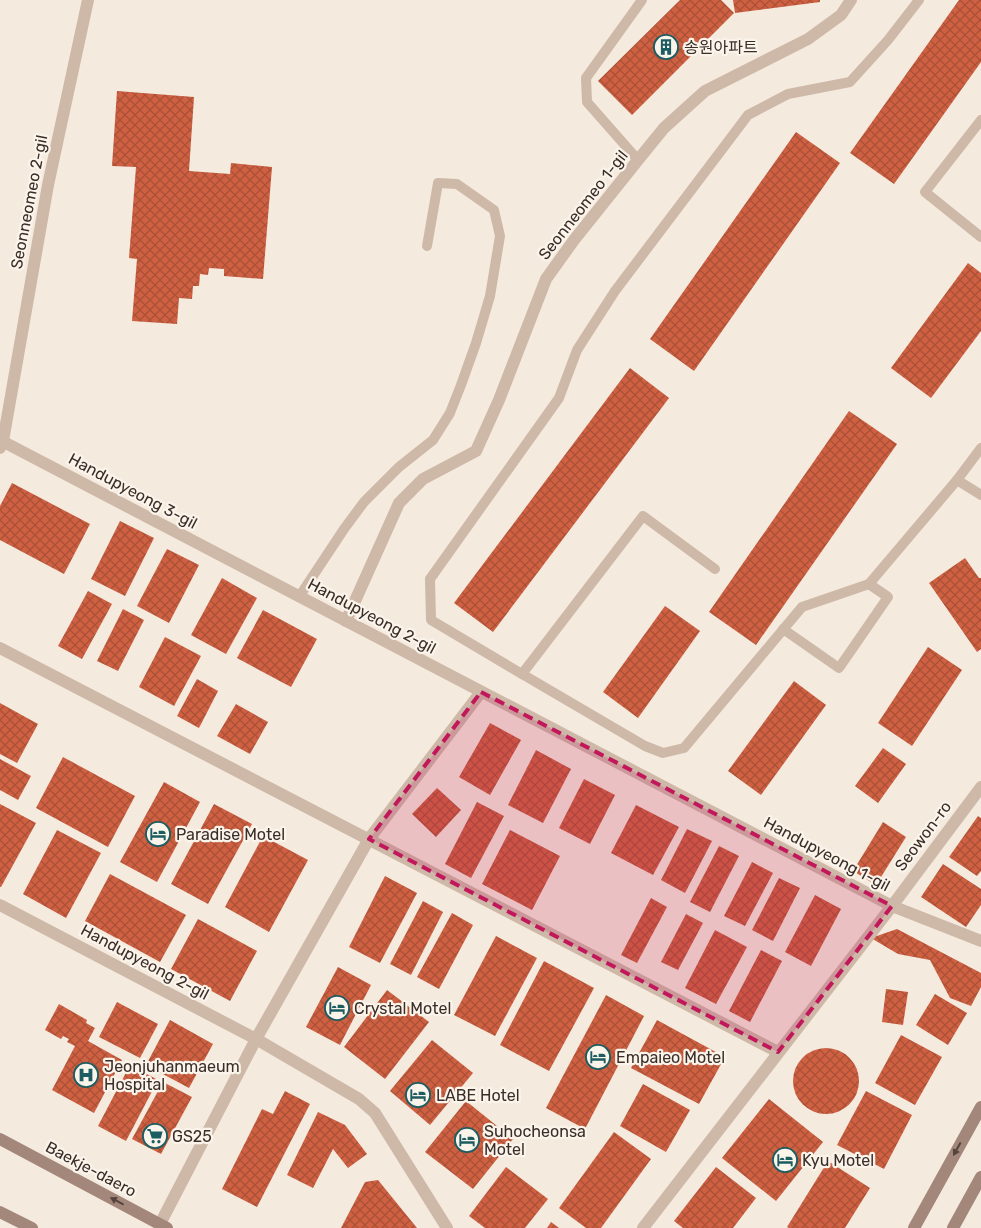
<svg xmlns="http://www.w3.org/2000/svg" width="981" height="1228" viewBox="0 0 981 1228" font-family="Rubik,'Noto Sans KR',sans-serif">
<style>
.building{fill:url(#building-cross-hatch)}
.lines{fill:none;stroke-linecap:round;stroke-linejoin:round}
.lane{stroke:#ceb9a9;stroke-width:10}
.street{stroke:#ceb9a9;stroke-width:12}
.secondary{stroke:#a2877a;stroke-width:12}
.oneway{fill:#55443d}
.marked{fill:#c2185b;fill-opacity:0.2;stroke:#c2185b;stroke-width:4;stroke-dasharray:10 6;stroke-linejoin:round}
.labels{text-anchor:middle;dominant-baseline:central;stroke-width:4.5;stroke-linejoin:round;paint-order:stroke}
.poi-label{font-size:16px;fill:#3b2e29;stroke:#fbf4eb;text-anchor:start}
.street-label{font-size:16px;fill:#3b2e29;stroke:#fbf4eb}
</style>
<defs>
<pattern id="building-cross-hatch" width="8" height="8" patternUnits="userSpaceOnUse" patternTransform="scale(1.25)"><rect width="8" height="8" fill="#cf6142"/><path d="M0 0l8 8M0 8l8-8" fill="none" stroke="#a95037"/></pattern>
</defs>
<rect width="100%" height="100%" fill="#f5eade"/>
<g class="building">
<path d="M 680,0 L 721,0 L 734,13 L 632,115 L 598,81 Z"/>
<path d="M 733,0 L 820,0 L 820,2 L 735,13 Z"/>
<path d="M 959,0 L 981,0 L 981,62 L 894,184 L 850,153 Z"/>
<path d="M 117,91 L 194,97 L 189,171 L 230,174 L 231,163 L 272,167 L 263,279 L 224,276 L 224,269 L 209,268 L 208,275 L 200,274 L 199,286 L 193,286 L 192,299 L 179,298 L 177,324 L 132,321 L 137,259 L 129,258 L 136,167 L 112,166 Z"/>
<path d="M 796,132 L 840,163 L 694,371 L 650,339 Z"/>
<path d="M 968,263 L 981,273 L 981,331 L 931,398 L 891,368 Z"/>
<path d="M 630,368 L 669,398 L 493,632 L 454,603 Z"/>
<path d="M 849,411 L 897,444 L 756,645 L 709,612 Z"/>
<path d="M 12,483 L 90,524 L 64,574 L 0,540 L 0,506 Z"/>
<path d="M 120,521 L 154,538 L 125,596 L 91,579 Z"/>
<path d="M 167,549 L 199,565 L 169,623 L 137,606 Z"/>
<path d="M 965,558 L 979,578 L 981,578 L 981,649 L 977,652 L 929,583 Z"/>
<path d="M 222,578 L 257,598 L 226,654 L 191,635 Z"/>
<path d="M 88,591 L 112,604 L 82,659 L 58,646 Z"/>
<path d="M 665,606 L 700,631 L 638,718 L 603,692 Z"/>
<path d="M 123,609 L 144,620 L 118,671 L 97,661 Z"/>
<path d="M 263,610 L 317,639 L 291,687 L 237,658 Z"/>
<path d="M 165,637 L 201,656 L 174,706 L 139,687 Z"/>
<path d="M 928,647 L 962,670 L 912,746 L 878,723 Z"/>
<path d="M 197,679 L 218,691 L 199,728 L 177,716 Z"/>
<path d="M 794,681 L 826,705 L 761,795 L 728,771 Z"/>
<path d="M 0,703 L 38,724 L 17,763 L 0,754 Z"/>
<path d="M 236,704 L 268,722 L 250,754 L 217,736 Z"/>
<path d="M 490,723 L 521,740 L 490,795 L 459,777 Z"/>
<path d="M 883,748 L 906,764 L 878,803 L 855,786 Z"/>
<path d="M 536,750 L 571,769 L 543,823 L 508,805 Z"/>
<path d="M 63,757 L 135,796 L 108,847 L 36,808 Z"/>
<path d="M 0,759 L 31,776 L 18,800 L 0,790 Z"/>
<path d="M 584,779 L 615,795 L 590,844 L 559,828 Z"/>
<path d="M 164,782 L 200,802 L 157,882 L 120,862 Z"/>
<path d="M 437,788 L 461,810 L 436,837 L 412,814 Z"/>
<path d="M 477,802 L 504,816 L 471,878 L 445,864 Z"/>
<path d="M 0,804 L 36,823 L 1,887 L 0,887 Z"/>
<path d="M 214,804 L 252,824 L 208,904 L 171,884 Z"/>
<path d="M 636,805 L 679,827 L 653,875 L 611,853 Z"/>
<path d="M 978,816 L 981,818 L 981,871 L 977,876 L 949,857 Z"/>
<path d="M 883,822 L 906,837 L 876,885 L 853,871 Z"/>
<path d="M 687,829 L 712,841 L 685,893 L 661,880 Z"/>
<path d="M 57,830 L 101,853 L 66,918 L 23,894 Z"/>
<path d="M 510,830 L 560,856 L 532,910 L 482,884 Z"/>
<path d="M 263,836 L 308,860 L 269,932 L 225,907 Z"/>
<path d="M 719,846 L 739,856 L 710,912 L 690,902 Z"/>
<path d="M 752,862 L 773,873 L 745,926 L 724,916 Z"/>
<path d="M 943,864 L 981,889 L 981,905 L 966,927 L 921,897 Z"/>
<path d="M 110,874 L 186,915 L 160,962 L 85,921 Z"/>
<path d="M 385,876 L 417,893 L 380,963 L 349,947 Z"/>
<path d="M 779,878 L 800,888 L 773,941 L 752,930 Z"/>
<path d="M 815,895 L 841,909 L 811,966 L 785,952 Z"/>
<path d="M 651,898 L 667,907 L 637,963 L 621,955 Z"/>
<path d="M 423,901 L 443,912 L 411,975 L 390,964 Z"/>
<path d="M 452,913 L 473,925 L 439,989 L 417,977 Z"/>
<path d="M 686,914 L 703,923 L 678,970 L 661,962 Z"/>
<path d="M 198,919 L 257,951 L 230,1001 L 171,969 Z"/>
<path d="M 897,929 L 981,973 L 981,987 L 971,1006 L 950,998 L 930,960 L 898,954 L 871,938 Z"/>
<path d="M 715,930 L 747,947 L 716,1004 L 685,988 Z"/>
<path d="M 496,936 L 537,958 L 495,1036 L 454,1015 Z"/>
<path d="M 761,950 L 782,961 L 750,1022 L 729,1011 Z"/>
<path d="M 544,961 L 594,988 L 549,1071 L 500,1045 Z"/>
<path d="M 338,967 L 371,985 L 340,1045 L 306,1027 Z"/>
<path d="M 886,989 L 908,992 L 903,1025 L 882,1022 Z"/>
<path d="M 387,990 L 429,1022 L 385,1079 L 344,1047 Z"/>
<path d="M 935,994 L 967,1013 L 948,1045 L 916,1025 Z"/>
<path d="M 606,995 L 644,1016 L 585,1129 L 546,1108 Z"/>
<path d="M 117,1002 L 158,1024 L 140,1058 L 99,1037 Z"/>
<path d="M 59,1004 L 87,1020 L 86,1023 L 95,1028 L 88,1041 L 122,1060 L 94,1113 L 52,1090 L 75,1046 L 67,1042 L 69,1039 L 63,1036 L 61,1039 L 45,1030 Z"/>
<path d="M 170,1020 L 213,1044 L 189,1088 L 146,1065 Z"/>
<path d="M 657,1020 L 725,1057 L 699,1104 L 631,1068 Z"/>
<path d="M 901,1035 L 942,1057 L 915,1105 L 875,1083 Z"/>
<path d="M 432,1040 L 473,1073 L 430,1125 L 390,1091 Z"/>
<circle cx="826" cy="1081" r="33"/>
<path d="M 130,1065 L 158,1080 L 126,1141 L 98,1126 Z"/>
<path d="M 163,1082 L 192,1097 L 161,1154 L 132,1139 Z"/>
<path d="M 643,1084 L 690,1110 L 666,1152 L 620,1126 Z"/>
<path d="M 285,1091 L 310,1104 L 257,1207 L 222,1189 L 262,1109 L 273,1114 Z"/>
<path d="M 866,1091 L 912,1115 L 884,1169 L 837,1145 Z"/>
<path d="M 769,1099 L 823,1142 L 776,1201 L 722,1158 Z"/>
<path d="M 466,1101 L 513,1139 L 473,1189 L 425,1152 Z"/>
<path d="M 318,1112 L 345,1125 L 367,1154 L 348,1168 L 333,1149 L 313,1188 L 287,1175 Z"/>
<path d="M 614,1132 L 651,1159 L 601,1228 L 586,1228 L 559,1208 Z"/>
<path d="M 828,1161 L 870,1188 L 845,1228 L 789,1228 L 787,1227 Z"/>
<path d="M 506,1167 L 548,1199 L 525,1228 L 485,1228 L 469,1216 Z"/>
<path d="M 716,1167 L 756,1198 L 733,1228 L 683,1228 L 674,1221 Z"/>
<path d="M 378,1180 L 417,1228 L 341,1228 L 365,1182 Z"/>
<path d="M 551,1222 L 559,1228 L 547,1228 Z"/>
</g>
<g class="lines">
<g class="lane">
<path d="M 981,120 L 925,192 L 981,237"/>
<path d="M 638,160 L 587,102 L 586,78 L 642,0"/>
<path d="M 981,448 L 957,480 L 981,495"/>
<path d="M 715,569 L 643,516 L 522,674 L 645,746 L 663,753 L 684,748 L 802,607 L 869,584 L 957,480"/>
<path d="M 299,597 L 344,529 L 364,502 L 399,467 L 433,440 L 450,413 L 461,385 L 476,343 L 490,296 L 500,236 L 494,210 L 457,184 L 438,183 L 427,246"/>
<path d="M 783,629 L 839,668 L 888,597 L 869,584"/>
<path d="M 522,674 L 431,620 L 430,579 L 559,398 L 577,350 L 615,291 L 748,115 L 788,94 L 850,82 L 888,40 L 919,0"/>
</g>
<g class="street">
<path d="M 0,440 L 892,906 L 981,941"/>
<path d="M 0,448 L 3,441 L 48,185 L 88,0"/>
<path d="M 346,621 L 399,503 L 423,479 L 476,451 L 499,400 L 546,279 L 574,240 L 638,160 L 664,128 L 705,91 L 808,39 L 841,15 L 851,0"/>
<path d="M 0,648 L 778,1052"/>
<path d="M 0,905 L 256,1039 L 359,1099 L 375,1113 L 447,1228"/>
<path d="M 160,1224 L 256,1039 L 369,839 L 481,692"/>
<path d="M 643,1228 L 892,906 L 981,787"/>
</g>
<g class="secondary">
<path d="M 0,1139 L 167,1228"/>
<path d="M 0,1212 L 32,1228"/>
<path d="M 914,1228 L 981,1107"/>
<path d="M 953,1228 L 981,1177"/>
</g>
</g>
<defs><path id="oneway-solid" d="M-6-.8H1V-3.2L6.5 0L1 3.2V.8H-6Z" transform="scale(1.25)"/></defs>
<g class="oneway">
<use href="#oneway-solid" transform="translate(957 1149) rotate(119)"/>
<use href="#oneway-solid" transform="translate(117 1201) rotate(-152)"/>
</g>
<path class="marked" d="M 481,692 L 892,906 L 778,1052 L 369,839 Z"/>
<defs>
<symbol id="building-ring" viewBox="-11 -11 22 22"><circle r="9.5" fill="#fbf4eb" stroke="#1b5d60" stroke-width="1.5"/><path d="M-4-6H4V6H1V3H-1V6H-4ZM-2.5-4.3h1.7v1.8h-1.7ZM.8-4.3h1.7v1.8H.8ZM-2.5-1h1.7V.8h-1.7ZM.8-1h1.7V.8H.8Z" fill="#1b5d60"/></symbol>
<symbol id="hotel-ring" viewBox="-11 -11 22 22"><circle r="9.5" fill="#fbf4eb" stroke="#1b5d60" stroke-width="1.5"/><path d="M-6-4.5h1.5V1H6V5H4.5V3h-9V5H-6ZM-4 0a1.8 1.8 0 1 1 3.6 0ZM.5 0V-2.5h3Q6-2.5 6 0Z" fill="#1b5d60"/></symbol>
<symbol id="hospital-ring" viewBox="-11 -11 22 22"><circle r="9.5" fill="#fbf4eb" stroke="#1b5d60" stroke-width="1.5"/><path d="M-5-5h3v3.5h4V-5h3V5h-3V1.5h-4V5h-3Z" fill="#1b5d60"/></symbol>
<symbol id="supermarket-ring" viewBox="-11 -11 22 22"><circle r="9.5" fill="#fbf4eb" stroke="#1b5d60" stroke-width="1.5"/><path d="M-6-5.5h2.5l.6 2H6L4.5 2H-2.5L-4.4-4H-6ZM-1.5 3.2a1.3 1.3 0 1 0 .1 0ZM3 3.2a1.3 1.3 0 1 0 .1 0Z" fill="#1b5d60"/></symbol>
</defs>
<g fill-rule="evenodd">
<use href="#building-ring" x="652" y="33" width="28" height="28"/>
<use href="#hotel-ring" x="144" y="820" width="28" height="28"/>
<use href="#hotel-ring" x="323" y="994" width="28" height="28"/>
<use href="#hotel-ring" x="584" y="1043" width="28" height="28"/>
<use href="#hospital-ring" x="72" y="1061" width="28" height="28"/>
<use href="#hotel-ring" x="404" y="1081" width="28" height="28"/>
<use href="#supermarket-ring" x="141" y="1122" width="28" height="28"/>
<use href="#hotel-ring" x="453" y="1126" width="28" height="28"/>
<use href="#hotel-ring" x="771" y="1146" width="28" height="28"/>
</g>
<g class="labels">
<g class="poi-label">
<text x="684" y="47">송원아파트</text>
<text x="176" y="834">Paradise Motel</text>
<text x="354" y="1008">Crystal Motel</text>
<text x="616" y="1057">Empaieo Motel</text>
<text x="104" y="1066">Jeonjuhanmaeum<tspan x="104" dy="18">Hospital</tspan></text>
<text x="436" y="1095">LABE Hotel</text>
<text x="484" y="1131">Suhocheonsa<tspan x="484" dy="18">Motel</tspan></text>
<text x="172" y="1136">GS25</text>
<text x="802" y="1160">Kyu Motel</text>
</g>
<g class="street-label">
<text transform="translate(29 202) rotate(-79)">Seonneomeo 2-gil</text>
<text transform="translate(583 205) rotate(-52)">Seonneomeo 1-gil</text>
<text transform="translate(133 491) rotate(28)">Handupyeong 3-gil</text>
<text transform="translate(372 616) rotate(28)">Handupyeong 2-gil</text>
<text transform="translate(923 836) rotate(-53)">Seowon-ro</text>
<text transform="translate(827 854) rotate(28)">Handupyeong 1-gil</text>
<text transform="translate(145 962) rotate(28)">Handupyeong 2-gil</text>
<text transform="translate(91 1169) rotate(28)">Baekje-daero</text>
</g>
</g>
</svg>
